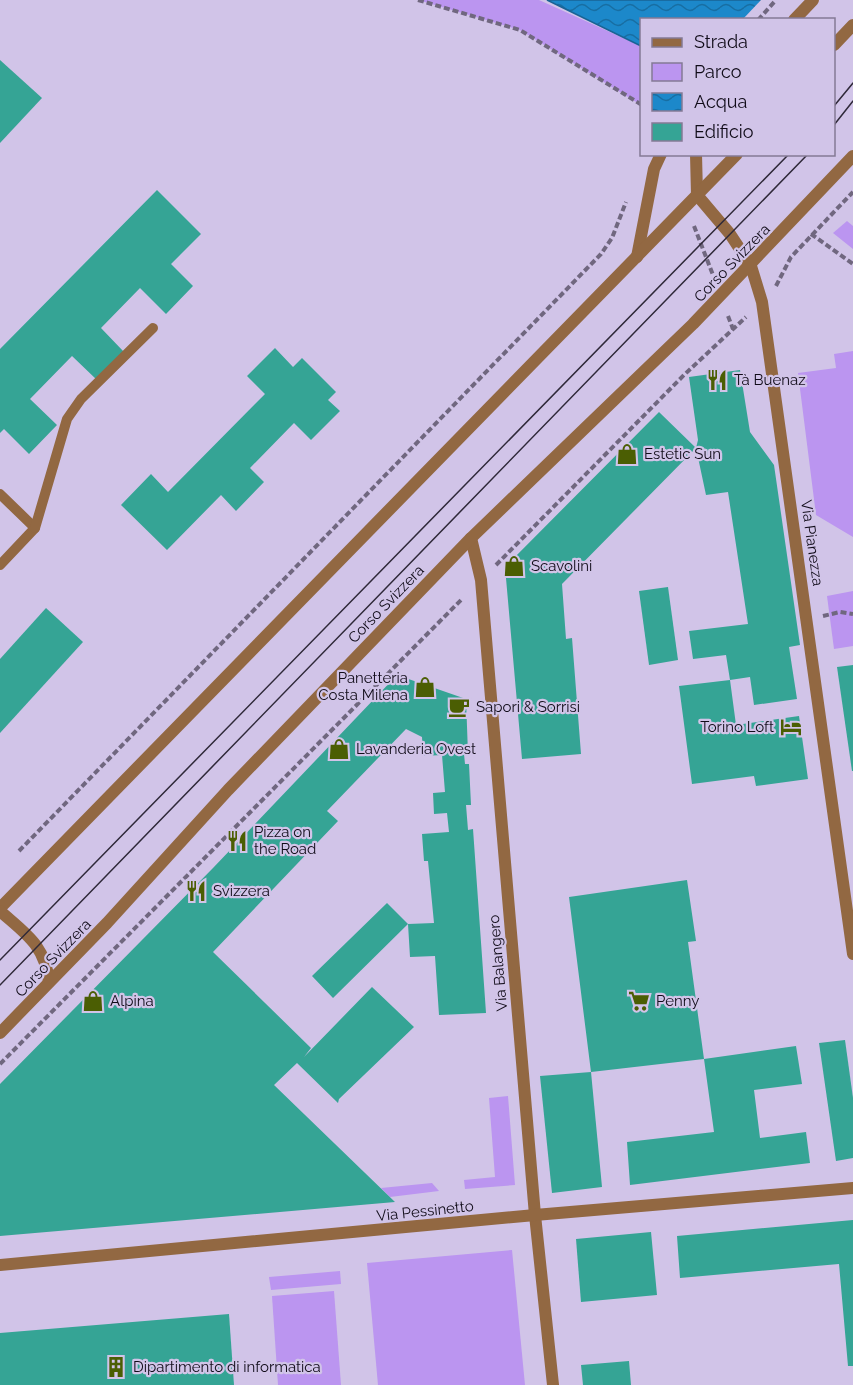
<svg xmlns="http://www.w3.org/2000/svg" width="853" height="1385" viewBox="0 0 853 1385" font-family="Raleway,sans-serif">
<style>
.green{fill:#bb95f0}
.water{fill:url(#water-waves);stroke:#196395;stroke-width:1.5}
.pier{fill:#d1c4e8}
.building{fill:#35a495}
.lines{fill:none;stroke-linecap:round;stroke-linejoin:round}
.path{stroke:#70677f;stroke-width:4;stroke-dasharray:6 3;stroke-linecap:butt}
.service{stroke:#926842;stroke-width:10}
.minor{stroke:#926842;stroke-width:12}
.tertiary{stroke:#926842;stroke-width:12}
.tram{stroke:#2f2939;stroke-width:1.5}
.labels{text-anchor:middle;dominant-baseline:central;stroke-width:4.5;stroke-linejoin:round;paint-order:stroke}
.street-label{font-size:15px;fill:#110c19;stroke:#d1c4e8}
.poi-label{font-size:15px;fill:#110c19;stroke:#d1c4e8;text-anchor:start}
</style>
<defs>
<pattern id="water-waves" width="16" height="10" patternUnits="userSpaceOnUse" patternTransform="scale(1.5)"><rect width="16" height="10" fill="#1c88ca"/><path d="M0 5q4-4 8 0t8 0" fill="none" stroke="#176ea3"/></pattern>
</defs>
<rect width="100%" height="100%" fill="#d1c4e8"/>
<g class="green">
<path d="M 418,0 L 539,0 L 641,46 L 641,105 L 520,30 Z"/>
<path d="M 847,221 L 853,226 L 853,249 L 833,233 Z"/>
<path d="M 853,351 L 853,537 L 816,515 L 798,373 L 836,368 L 834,354 Z"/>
<path d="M 853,591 L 853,646 L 834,649 L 827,596 Z"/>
<path d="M 508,1096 L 515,1185 L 465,1189 L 464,1180 L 495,1177 L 489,1098 Z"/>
<path d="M 432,1183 L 439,1191 L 390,1197 L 381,1188 Z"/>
<path d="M 512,1250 L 525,1385 L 378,1385 L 367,1263 Z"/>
<path d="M 340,1271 L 341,1284 L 271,1290 L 269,1277 Z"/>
<path d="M 334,1291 L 341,1385 L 278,1385 L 272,1296 Z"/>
</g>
<path class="water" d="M 547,0 L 807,0 L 825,19 L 642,20 L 641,46 Z"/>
<g class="pier">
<path d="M 761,0 L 811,0 L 828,20 L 743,19 Z"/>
<path d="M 834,26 L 853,46 L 853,207 L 841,220 L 773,155 L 834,154 Z"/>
</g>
<g class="building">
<path d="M 0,60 L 42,98 L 0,143 Z"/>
<path d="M 157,190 L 201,234 L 171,264 L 193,286 L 166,314 L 140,288 L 101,328 L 124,352 L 97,380 L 72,356 L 30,399 L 57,425 L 29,454 L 4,429 L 0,433 L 0,349 Z"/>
<path d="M 275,348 L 293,367 L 302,358 L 336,392 L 328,400 L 340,411 L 311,440 L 294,423 L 250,468 L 264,482 L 236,511 L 221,495 L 167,550 L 121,505 L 151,474 L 168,492 L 265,394 L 247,376 Z"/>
<path d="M 740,370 L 750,432 L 774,465 L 800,645 L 789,647 L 797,699 L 754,705 L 750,677 L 730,680 L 726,655 L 693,659 L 689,631 L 748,624 L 728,492 L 706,495 L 696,448 L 698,440 L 689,377 Z"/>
<path d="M 659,412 L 696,448 L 562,584 L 566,639 L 572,638 L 581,754 L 522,759 L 505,567 Z"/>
<path d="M 668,587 L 678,660 L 649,665 L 639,591 Z"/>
<path d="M 46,608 L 83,642 L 0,733 L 0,659 Z"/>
<path d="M 853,665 L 853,771 L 852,771 L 837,667 Z"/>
<path d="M 397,675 L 466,699 L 468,754 L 464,754 L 465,764 L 469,764 L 471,805 L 466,805 L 468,830 L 473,829 L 486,1013 L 439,1015 L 435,956 L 410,957 L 408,924 L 333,998 L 312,976 L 387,903 L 408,924 L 434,923 L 428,861 L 424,861 L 422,834 L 449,832 L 447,813 L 434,814 L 433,793 L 445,792 L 442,755 L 423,756 L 422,737 L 406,729 L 327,811 L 338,821 L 213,952 L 311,1048 L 304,1057 L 372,987 L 414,1027 L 339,1099 L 338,1103 L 297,1063 L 274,1085 L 395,1202 L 0,1236 L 0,1084 L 213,868 Z"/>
<path d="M 730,680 L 736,725 L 799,716 L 808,779 L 756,786 L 754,776 L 692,784 L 679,686 Z"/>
<path d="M 687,880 L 696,941 L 688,942 L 704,1059 L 591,1072 L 569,897 Z"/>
<path d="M 845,1040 L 853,1098 L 853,1158 L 836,1161 L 819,1043 Z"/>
<path d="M 796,1046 L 802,1084 L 754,1090 L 760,1138 L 806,1132 L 810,1163 L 630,1185 L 627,1142 L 714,1132 L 704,1059 Z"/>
<path d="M 591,1072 L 602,1187 L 552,1193 L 540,1076 Z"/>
<path d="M 853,1220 L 853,1366 L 848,1366 L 839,1264 L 680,1278 L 677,1236 Z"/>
<path d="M 651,1232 L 657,1295 L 581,1302 L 576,1239 Z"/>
<path d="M 229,1314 L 234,1385 L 0,1385 L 0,1333 Z"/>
<path d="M 629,1361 L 631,1385 L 583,1385 L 581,1365 Z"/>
</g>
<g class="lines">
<g class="path">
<path d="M 418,0 L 520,30 L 642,105"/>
<path d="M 758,20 L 776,0"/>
<path d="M 694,226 L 713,275"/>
<path d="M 811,234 L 853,264"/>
<path d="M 776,286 L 791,257 L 853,192"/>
<path d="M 728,316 L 733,329"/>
<path d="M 496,565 L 684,375 L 746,317"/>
<path d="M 823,616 L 840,612 L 853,614"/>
<path d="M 19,851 L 601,254 L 612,238 L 626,202"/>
<path d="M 0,1064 L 463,598"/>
</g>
<g class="service">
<path d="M 0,494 L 35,528 L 0,565"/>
<path d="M 35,528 L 67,419 L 81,399 L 153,328"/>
</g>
<g class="minor">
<path d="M 794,20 L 813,0"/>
<path d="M 696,154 L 697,195"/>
<path d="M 637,257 L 654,169 L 661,154"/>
<path d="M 471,538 L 481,580 L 535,1215 L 553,1385"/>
<path d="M 0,1265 L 535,1215 L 853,1188"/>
</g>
<g class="tertiary">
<path d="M 834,45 L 853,25"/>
<path d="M 697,195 L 730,234 L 751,266 L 762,302 L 853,954"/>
<path d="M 0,908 L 737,154"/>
<path d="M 0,911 C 26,934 45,945 49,982"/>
<path d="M 0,1033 L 107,923 L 228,790 L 471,538 L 693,324 L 853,156"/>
</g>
<g class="tram">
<path d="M 834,106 L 853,83"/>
<path d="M 834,125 L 853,101"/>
<path d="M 0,960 L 789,154"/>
<path d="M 0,985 L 808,154"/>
</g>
</g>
<defs>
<symbol id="restaurant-bare" viewBox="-9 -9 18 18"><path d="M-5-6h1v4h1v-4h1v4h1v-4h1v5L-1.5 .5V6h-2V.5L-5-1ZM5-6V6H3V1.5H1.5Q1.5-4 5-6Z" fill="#4b5e03" stroke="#d1c4e8" stroke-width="2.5" paint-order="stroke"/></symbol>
<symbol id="shop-bare" viewBox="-9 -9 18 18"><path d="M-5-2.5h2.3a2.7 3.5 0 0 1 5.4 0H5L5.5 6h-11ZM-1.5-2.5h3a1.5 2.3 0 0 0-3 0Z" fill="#4b5e03" stroke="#d1c4e8" stroke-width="2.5" paint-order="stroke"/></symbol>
<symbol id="cafe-bare" viewBox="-9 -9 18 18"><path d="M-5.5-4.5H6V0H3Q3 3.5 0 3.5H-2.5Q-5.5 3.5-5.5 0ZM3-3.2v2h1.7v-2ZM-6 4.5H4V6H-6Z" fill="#4b5e03" stroke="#d1c4e8" stroke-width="2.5" paint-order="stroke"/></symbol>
<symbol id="hotel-bare" viewBox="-9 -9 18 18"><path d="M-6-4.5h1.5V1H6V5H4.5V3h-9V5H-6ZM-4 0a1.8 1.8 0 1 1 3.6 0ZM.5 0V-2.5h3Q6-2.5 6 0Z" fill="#4b5e03" stroke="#d1c4e8" stroke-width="2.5" paint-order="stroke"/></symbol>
<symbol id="supermarket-bare" viewBox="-9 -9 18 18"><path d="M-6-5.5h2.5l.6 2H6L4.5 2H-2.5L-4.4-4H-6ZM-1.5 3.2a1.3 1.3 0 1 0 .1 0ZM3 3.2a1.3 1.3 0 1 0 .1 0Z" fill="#4b5e03" stroke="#d1c4e8" stroke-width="2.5" paint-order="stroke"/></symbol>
<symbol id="building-bare" viewBox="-9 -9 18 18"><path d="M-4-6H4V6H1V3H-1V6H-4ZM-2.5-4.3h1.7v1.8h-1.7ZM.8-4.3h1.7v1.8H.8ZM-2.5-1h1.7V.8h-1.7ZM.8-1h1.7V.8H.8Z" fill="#4b5e03" stroke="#d1c4e8" stroke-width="2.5" paint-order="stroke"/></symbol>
</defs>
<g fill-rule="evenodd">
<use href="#restaurant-bare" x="702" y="365" width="30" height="30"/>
<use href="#shop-bare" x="612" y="439" width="30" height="30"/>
<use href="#shop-bare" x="499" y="551" width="30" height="30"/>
<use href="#shop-bare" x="410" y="672" width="30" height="30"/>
<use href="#cafe-bare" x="444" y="692" width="30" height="30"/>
<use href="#hotel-bare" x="776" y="712" width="30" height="30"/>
<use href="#shop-bare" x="324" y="734" width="30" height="30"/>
<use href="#restaurant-bare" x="222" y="826" width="30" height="30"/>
<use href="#restaurant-bare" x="181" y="876" width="30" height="30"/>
<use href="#shop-bare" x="78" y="986" width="30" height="30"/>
<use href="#supermarket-bare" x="624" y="986" width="30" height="30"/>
<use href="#building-bare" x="101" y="1352" width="30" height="30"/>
</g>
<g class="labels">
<g class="street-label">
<text transform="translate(732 263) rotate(-46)">Corso Svizzera</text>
<text transform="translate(812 543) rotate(82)">Via Pianezza</text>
<text transform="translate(386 604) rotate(-46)">Corso Svizzera</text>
<text transform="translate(53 958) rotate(-46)">Corso Svizzera</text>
<text transform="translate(498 963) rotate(-95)">Via Balangero</text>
<text transform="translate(425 1211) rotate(-6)">Via Pessinetto</text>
</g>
<g class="poi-label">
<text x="734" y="380">Tà Buenaz</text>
<text x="644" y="454">Estetic Sun</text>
<text x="531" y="566">Scavolini</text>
<text x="408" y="678" text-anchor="end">Panetteria<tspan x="408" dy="17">Costa Milena</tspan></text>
<text x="476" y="707">Sapori &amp; Sorrisi</text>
<text x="774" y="727" text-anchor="end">Torino Loft</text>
<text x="356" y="749">Lavanderia Ovest</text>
<text x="254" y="832">Pizza on<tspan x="254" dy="17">the Road</tspan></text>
<text x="213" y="891">Svizzera</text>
<text x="110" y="1001">Alpina</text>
<text x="656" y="1001">Penny</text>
<text x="133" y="1367">Dipartimento di informatica</text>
</g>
</g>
<rect x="640" y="18" width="195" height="138" fill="#d1c4e8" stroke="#847a95" stroke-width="1.5"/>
<rect x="652" y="38" width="30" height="9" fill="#926842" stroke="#847a95" stroke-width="1.5"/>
<text x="694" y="48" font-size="18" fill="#110c19">Strada</text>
<rect x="652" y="63" width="30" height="18" fill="#bb95f0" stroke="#847a95" stroke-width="1.5"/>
<text x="694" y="78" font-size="18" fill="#110c19">Parco</text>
<rect x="652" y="93" width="30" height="18" fill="url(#water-waves)" stroke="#847a95" stroke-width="1.5"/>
<text x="694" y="108" font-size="18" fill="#110c19">Acqua</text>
<rect x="652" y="123" width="30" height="18" fill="#35a495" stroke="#847a95" stroke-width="1.5"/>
<text x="694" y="138" font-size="18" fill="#110c19">Edificio</text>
</svg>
